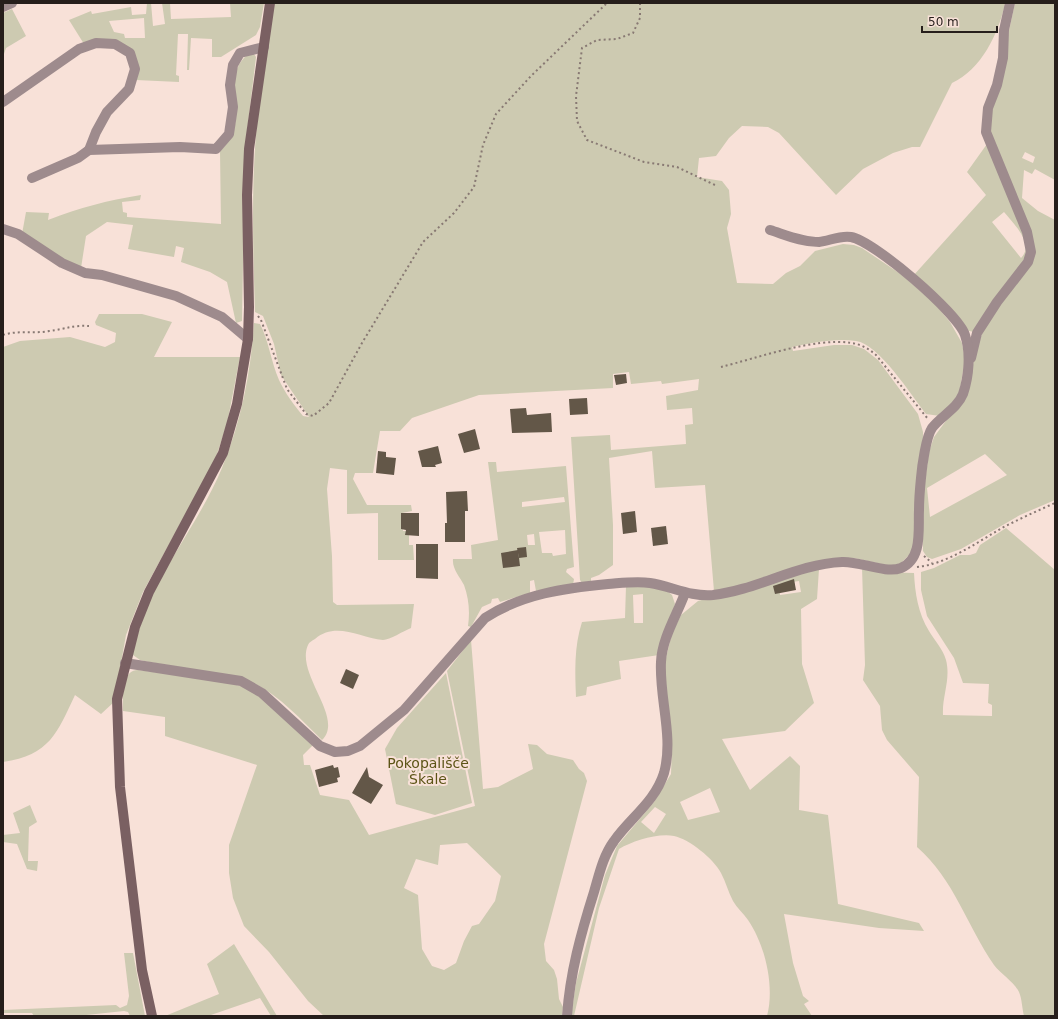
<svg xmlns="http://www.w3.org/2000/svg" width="1058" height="1019" viewBox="0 0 1058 1019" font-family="'DejaVu Sans',sans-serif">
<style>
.green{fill:#cdcab1;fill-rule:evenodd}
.building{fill:#635748}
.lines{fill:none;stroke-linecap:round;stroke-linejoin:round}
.path{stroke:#887973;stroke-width:2;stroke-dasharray:2 3;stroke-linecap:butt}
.street{stroke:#9e8b8d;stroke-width:10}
.secondary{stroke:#7a6062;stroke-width:10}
.labels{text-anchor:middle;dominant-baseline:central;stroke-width:4;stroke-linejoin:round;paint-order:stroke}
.park-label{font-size:14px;fill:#5c5416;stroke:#f8e1d8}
</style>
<rect width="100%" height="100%" fill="#f8e1d8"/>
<g class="green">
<path d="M 147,3 L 151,3 L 153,26 L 165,24 L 162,3 L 170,3 L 171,19 L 231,17 L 230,3 L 264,3 L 260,27 L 256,35 L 221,57 L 212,57 L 212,39 L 191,38 L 189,70 L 187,70 L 188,34 L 178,34 L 176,75 L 179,76 L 179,82 L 136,80 L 122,44 L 84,44 L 69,20 L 91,11 L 92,14 L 131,7 L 132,15 L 146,14 ZM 144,18 L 145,38 L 125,38 L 124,34 L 114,32 L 109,21 Z"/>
<path d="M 274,3 L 1005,3 C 999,33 981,70 952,83 L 920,147 L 912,147 L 893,153 L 863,169 L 836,195 L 779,133 L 768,127 L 742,126 L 729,138 L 716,156 L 699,158 L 697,177 L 722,181 L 729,190 L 731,214 L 727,228 L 737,283 L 773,284 L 786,273 L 800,266 L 815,251 L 843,244 L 854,245 L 862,248 L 902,275 L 934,303 L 950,322 L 962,343 L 965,359 L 959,395 L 940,416 L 926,414 C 911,395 879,344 856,341 C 834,338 813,343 792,347 L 793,351 L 834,345 L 852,345 L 864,349 L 878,360 L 918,414 L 923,432 L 923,441 L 915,536 L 912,552 L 899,565 L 891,566 L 854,558 L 724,591 L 714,591 L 705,485 L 655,488 L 652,451 L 609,458 L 613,525 L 613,565 L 599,575 L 591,578 L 591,583 L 582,583 L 580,580 L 571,437 L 610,435 L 611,450 L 686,444 L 685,425 L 693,424 L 692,408 L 667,410 L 666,396 L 698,390 L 699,379 L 662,384 L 661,381 L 631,384 L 629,372 L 613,374 L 613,388 L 479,395 L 412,418 L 400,431 L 380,431 L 373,473 L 355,473 L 353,479 L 367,505 L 411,505 L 412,511 L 402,513 L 403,531 L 409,531 L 409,545 L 413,545 L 414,560 L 378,560 L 378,513 L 347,514 L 347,470 L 330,468 L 327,489 L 332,556 L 333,602 L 337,605 L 414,604 L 411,628 C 403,631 390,640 383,640 C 360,638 336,621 315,639 C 312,641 309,642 308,645 C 295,674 345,718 322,740 C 297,716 272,687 238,677 L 149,662 L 140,660 L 133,655 L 133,647 C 139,631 144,614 151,598 C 172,553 203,514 222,468 C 241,422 251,372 254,323 L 260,324 C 269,341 271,362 279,380 C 285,393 294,405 303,416 L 309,417 L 281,375 L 274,344 L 263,316 L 255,312 C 253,249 251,186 257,123 C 261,83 269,43 274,3 Z"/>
<path d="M 1015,3 L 1055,3 L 1055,180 L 1035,169 L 1032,174 L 1024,170 L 1022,198 L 1038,211 L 1055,220 L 1055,500 L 1020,515 L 961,549 L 932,559 L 927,557 L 923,551 L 922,504 L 929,452 L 934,437 L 968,391 L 976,349 L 986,324 L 1033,258 L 990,132 L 989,123 ZM 1025,152 L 1035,157 L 1033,163 L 1022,158 ZM 985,454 L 1007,475 L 930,517 L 927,488 Z"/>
<path d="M 12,9 L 26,36 L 6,48 L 3,57 L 3,13 Z"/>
<path d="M 248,54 L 254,54 L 256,57 L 245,148 L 242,321 L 236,323 L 227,282 L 210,272 L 181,262 L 184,248 L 176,246 L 174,257 L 128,249 L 133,225 L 107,222 L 86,236 L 81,268 L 76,267 L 22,234 L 26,212 L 49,213 L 48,220 C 81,207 106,201 141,195 L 140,200 L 122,202 L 123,212 L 127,213 L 127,217 L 221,224 L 220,151 C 255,120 216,81 248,54 Z"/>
<path d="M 987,144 L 1028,240 L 1025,258 L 974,332 L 965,330 L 913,276 L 986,195 L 967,172 ZM 1004,212 C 1013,223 1035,244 1021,258 L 992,222 Z"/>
<path d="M 99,314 L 142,314 L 172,322 L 154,357 L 240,357 L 227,424 L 215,460 L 143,592 L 126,635 L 114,702 L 101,714 L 75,695 C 57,733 50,755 3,762 L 3,347 L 20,341 L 70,337 L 105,347 L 115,342 L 116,333 L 96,325 L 95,322 Z"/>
<path d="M 488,462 L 496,462 L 497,472 L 566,466 L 574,567 L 567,569 L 566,572 L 574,579 L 573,585 L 536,591 L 534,580 L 530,581 L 530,593 L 500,602 L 498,598 L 492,599 L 491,603 L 482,607 L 471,627 L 468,626 C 470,612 469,599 464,585 C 460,577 452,569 453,559 L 472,559 L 471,545 L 498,540 ZM 564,497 L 565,502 L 522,507 L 522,502 ZM 565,530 L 566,554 L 553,556 L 552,553 L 542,553 L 539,532 ZM 534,534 L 535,545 L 528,545 L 527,535 Z"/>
<path d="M 1006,528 L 1055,570 L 1055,1016 L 1024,1016 C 1022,1008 1022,999 1019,992 C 1014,982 1001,974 994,965 C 967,926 954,879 917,847 L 919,777 L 887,740 L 882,730 L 880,706 L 863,680 L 865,665 L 862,567 L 882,572 L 914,573 C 915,593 918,613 929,631 C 935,641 943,649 946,660 C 951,679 942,696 943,715 L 992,716 L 992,705 L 988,703 L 989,684 L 963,683 L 954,658 L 927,616 L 921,590 L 921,572 L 934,568 L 960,555 L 970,555 L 976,553 L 980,545 Z"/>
<path d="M 819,569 L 817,599 L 801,609 L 802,664 L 814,703 L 785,731 L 722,739 L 750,790 L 790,756 L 800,766 L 799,810 L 828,815 L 838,904 L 919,923 L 924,931 L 879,928 L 784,914 L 793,963 L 803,996 L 809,1001 L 804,1004 L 812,1016 L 767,1016 C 775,986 765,945 748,920 C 743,913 737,908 733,901 C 728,892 726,882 721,873 C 714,859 689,839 674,836 C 657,833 633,841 619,849 L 599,908 L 574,1016 L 571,1016 L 576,983 L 605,875 L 617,846 L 654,802 L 671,774 L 672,748 L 665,685 L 665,662 L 672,633 L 681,615 L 698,601 ZM 799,581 L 801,592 L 780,595 L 779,584 ZM 710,788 L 720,812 L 688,820 L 680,802 ZM 655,807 L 666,814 L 654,833 L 641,822 Z"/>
<path d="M 626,586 L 655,587 L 666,590 L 672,595 L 675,604 L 659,655 L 619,661 L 621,679 L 587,687 L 586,695 L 576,697 C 575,671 574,647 582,622 L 625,618 ZM 643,594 L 643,623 L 634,623 L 633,595 Z"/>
<path d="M 471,640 L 483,789 L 498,787 L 533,769 L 528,744 L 537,745 L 547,754 L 573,760 L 579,769 L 584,773 L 587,781 L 544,944 L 546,961 L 554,970 L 557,979 L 559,999 L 563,1007 L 562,1016 L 324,1016 L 308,1001 L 269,952 L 244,926 L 233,898 L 229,873 L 229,845 L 257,765 L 165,736 L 165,717 L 123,711 C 123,698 121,670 138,670 L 222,681 L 251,689 L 313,745 L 303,755 L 304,765 L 310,765 L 320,795 L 349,800 L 369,835 L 475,806 L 447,671 ZM 467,843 L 501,876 L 495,901 L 479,924 L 472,926 L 464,941 L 456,963 L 444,970 L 432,966 L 422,949 L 418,895 L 404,888 L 416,859 L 438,865 L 440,845 Z"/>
<path d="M 446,673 L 472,803 L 435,815 L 396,804 L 385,749 L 397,728 Z"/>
<path d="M 30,805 L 37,822 L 29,827 L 28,861 L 38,861 L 37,871 L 27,869 L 17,844 L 3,842 L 3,835 L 20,833 L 13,813 Z"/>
<path d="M 234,944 L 277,1016 L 271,1016 L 260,998 L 208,1016 L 165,1016 L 219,994 L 207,964 Z"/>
<path d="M 124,953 L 133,953 L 145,1016 L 130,1016 L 128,1012 L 124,1011 L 77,1016 L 34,1016 L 32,1013 L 3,1013 L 3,1010 L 116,1005 L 120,1008 L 127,1005 L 129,996 Z"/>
</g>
<g class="building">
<path d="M 626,374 L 627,383 L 616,385 L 614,375 Z"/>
<path d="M 587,398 L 588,414 L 570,415 L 569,399 Z"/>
<path d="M 526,408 L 527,415 L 551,413 L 552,432 L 512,433 L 510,409 Z"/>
<path d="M 475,429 L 480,449 L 464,453 L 458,434 Z"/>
<path d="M 438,446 L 442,463 L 435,465 L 436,467 L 422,467 L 418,451 Z"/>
<path d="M 378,451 L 386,452 L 386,457 L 396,458 L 394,475 L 376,473 Z"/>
<path d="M 467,491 L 468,511 L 465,511 L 465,542 L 445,542 L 445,523 L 447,523 L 446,492 Z"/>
<path d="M 635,511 L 637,532 L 623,534 L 621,513 Z"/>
<path d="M 401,513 L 419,513 L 419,536 L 405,535 L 406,530 L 401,529 Z"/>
<path d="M 666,526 L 668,544 L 653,546 L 651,528 Z"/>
<path d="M 416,544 L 438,544 L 438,579 L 416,578 Z"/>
<path d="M 526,547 L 527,557 L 519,558 L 517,548 Z"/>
<path d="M 518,550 L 520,566 L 503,568 L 501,553 Z"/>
<path d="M 794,579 L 796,590 L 775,594 L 773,586 Z"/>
<path d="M 346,669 L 359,675 L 353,689 L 340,683 Z"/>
<path d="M 333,765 L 334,768 L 338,767 L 340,777 L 337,778 L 338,782 L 319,787 L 315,770 Z"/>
<path d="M 367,767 L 369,777 L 383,785 L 371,804 L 352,793 Z"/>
</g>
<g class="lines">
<g class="path">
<path d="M 640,3 L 640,18 L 633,33 L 617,39 L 597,40 L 582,48 L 576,96 L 577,121 L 587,140 L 644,162 L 677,167 L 717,186"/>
<path d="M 258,316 L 261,320 L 287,389 L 306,414 L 313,416 L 329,403 L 362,343 L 423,242 L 454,213 L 474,187 L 483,145 L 496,114 L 531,76 L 607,3"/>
<path d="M 3,335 C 18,330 34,334 49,331 C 66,329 72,325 89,326"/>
<path d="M 721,367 C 757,358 816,337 851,343 C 861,344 869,349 876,355 L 928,419"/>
<path d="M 924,556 L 932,563"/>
<path d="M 917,567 C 947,564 976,543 1002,528 C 1019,519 1037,511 1055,503"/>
</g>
<g class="street">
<path d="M 3,7 L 12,3"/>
<path d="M 3,102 L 79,49 L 96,43 L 115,44 L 130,53 L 135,69 L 129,89 L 107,112 L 96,132 L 89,150"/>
<path d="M 32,178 L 78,158 L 89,150 L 180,147 L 216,149 L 229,134 L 233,107 L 230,85 L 233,65 L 240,53 L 264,47"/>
<path d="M 3,229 L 18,234 L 62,263 L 85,273 L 102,275 L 176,296 L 222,317 L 248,339"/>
<path d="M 971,358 L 977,333 L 997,302 L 1028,262 L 1031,252 L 1027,232 L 986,132 L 988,108 L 997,85 L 1003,58 L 1004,30 L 1010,3"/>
<path d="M 125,663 L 241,681 L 262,693 L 320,746 L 335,752 L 348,751 L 360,746 L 404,710 L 485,618 C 522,594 565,588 608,584 C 622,583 637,581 650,583 C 671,586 690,597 713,595 C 757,590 797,564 842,562 C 860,561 885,574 901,568 C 923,559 918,529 919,510 C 919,499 920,488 921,478 C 922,466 926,437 932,428 C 941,416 957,409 963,394 C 969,376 971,353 965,335 C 958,313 874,241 851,237 C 840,235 829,241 819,242 C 802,242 786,235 770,230"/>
<path d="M 567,1016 C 570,973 581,933 594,892 C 599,875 603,856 614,841 C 630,818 655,802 664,773 C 674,737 659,698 661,662 C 662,638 677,615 685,593"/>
</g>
<path class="secondary" d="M 152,1016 L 142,970 L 120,787 L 117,699 L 135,627 L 149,592 L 223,453 L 237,404 L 248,339 L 249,307 L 247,195 L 249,149 L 270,3"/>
</g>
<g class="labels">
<g class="park-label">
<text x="428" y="763">Pokopališče<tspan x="428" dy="16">Škale</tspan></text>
</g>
</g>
<rect width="1058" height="1019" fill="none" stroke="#261e1b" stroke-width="8"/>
<path d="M922 26v6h75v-6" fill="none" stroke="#261e1b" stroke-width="2"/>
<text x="928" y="26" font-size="12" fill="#261e1b" stroke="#f8e1d8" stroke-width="3" paint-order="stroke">50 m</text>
</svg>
